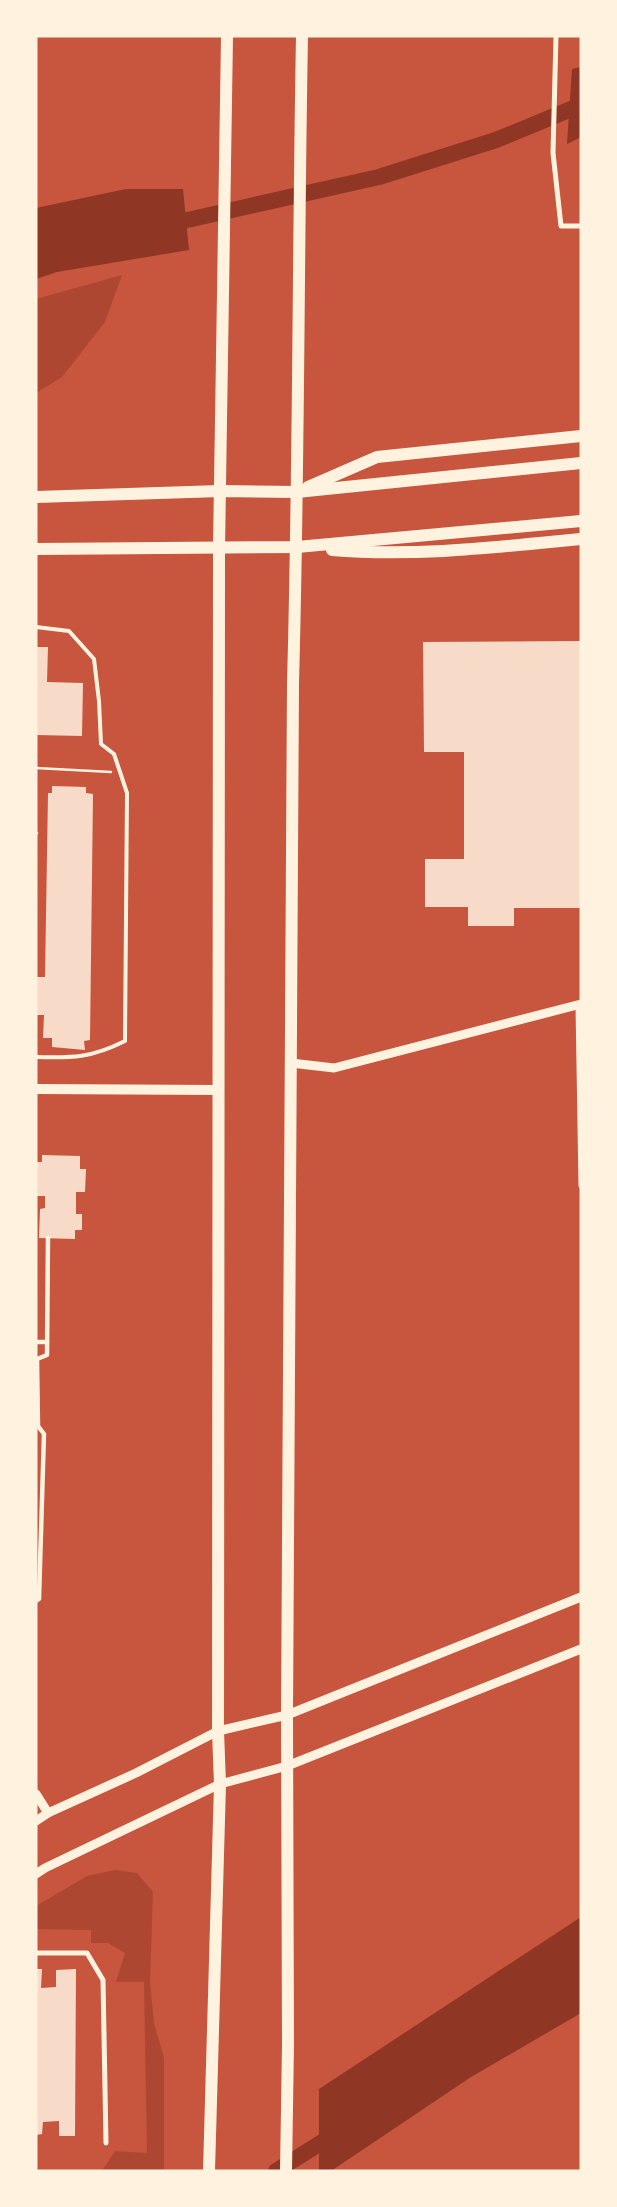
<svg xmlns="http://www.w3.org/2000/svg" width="617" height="2207" viewBox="0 0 617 2207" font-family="'Space Grotesk',sans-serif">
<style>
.green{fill:#ae4732}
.water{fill:#8f3625}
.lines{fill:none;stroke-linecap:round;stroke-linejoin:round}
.canal{stroke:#8f3625;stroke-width:16}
.building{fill:#f7dbc8}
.path{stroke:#fff3e0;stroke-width:2.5}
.service{stroke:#fff3e0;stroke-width:4}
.pedestrian{stroke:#fff3e0;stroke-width:4.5}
.minor{stroke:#fff3e0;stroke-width:5}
.tertiary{stroke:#fff3e0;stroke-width:9}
.secondary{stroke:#fff3e0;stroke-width:10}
.primary{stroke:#fff3e0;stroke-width:12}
</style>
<rect width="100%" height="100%" fill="#c8553d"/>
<g class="green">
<path d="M 122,275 L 105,322 L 62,377 L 36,393 L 36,299 Z"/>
<path d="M 115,1870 L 137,1873 L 153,1892 L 150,1982 L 154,2023 L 164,2058 L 164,2171 L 102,2171 L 115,2151 L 147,2153 L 144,1982 L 116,1982 L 125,1953 L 108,1943 L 91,1943 L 91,1930 L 36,1929 L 36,1906 L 87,1876 Z"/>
</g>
<g class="water">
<path d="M 581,67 L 581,137 L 567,144 L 572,69 Z"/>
<path d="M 126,189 L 183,189 L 189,250 L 57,272 L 36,279 L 36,208 Z"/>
<path d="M 581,1917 L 581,2013 L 471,2077 L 331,2171 L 319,2171 L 319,2089 Z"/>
</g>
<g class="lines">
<g class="canal">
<path d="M 165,225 L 379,177 L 496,140 L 581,105"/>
<path d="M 276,2171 L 338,2132"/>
</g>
</g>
<g class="building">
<path d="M 581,641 L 581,908 L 514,908 L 514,926 L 468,926 L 468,907 L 425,907 L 425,859 L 464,859 L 464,752 L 424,752 L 423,642 Z"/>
<path d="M 36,647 L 48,647 L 47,682 L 83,683 L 82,736 L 36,735 Z"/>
<path d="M 52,786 L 86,787 L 86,793 L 93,794 L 90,1040 L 84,1041 L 85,1050 L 52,1047 L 52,1038 L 43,1038 L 44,1015 L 36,1015 L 36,977 L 45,977 L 48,793 L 52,793 Z"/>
<path d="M 42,1155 L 80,1156 L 80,1169 L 86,1169 L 85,1192 L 76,1192 L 76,1214 L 82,1214 L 82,1230 L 75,1230 L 75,1239 L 39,1238 L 40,1209 L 45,1208 L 45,1196 L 36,1196 L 36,1162 L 42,1162 Z"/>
<path d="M 36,1969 L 42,1969 L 41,1988 L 56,1987 L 56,1970 L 76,1969 L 75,2136 L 59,2136 L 59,2121 L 43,2122 L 42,2134 L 36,2135 Z"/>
</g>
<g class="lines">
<g class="path">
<path d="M 36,768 L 111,772"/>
<path d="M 36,833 L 37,833"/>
</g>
<path class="service" d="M 36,627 L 69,631 L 94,659 L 99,701 L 101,744 L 114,754 L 127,793 L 125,1041 C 91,1058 73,1058 36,1057"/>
<g class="pedestrian">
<path d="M 36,1342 L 47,1342"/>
<path d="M 36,1601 L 39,1599 L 44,1434 L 38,1426 L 37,1359 L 47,1355 L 48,1238"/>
</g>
<g class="minor">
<path d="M 556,36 L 553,153 L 561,226 L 581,226"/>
<path d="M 578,1005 L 581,1186"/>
<path d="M 36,1953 L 87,1953 L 103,1980 L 106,2143"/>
</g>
<g class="tertiary">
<path d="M 291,1063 L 334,1068 L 581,1004"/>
<path d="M 36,1794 L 48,1813"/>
<path d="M 36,1821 L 48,1813 L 136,1773 L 218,1731 L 287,1715 L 581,1597"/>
<path d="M 36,1874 L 45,1868 L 220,1784 L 287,1766 L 581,1649"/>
</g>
<path class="secondary" d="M 36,1089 L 219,1090"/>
<g class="primary">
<path d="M 308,487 L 377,457 L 581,436"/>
<path d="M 36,497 L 220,491 L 297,492 L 581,463"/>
<path d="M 36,549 L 297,547 L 581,521"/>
<path d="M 332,550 C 415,557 498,547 581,539"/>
<path d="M 209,2171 L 220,1784 L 218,1731 L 219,549 L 227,36"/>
<path d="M 286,2171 L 288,2044 L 287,1715 L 293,683 C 299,467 298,252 302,36"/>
</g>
</g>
<rect width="617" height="2207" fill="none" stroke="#fff3e0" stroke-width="75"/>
</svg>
